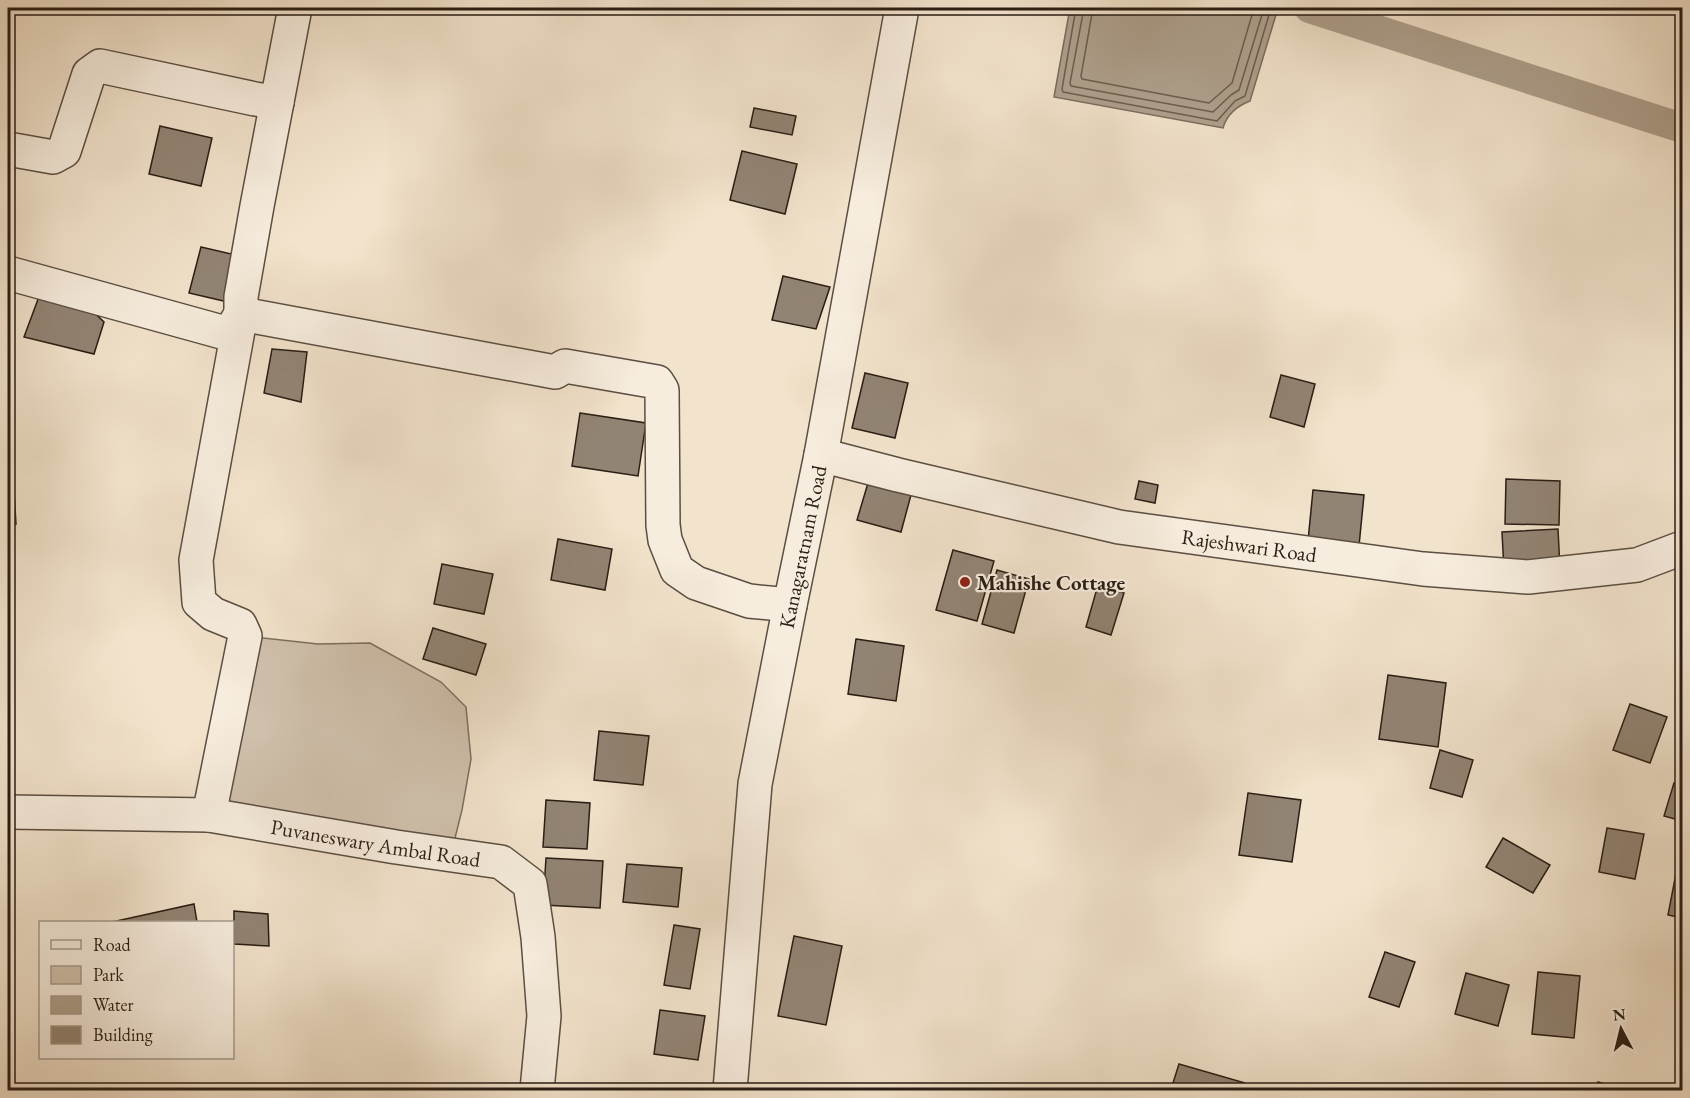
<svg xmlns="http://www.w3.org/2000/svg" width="1690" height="1098" viewBox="0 0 1690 1098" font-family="'EB Garamond',serif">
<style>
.green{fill:#d0c1ad;stroke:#7c6f60;stroke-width:1.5}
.water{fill:#aea08d;stroke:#796c5d;stroke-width:1.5}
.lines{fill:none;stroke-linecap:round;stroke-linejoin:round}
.shore{stroke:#6c5e50;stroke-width:1.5}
.canal{stroke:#aea08d;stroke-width:30}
.building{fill:#928474;stroke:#291d14;stroke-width:1.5}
.minor-casing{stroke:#5b4e42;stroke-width:36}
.minor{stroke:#f7edde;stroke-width:33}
.poi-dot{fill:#8f2418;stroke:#f7edde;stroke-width:2}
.labels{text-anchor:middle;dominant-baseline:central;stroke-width:4.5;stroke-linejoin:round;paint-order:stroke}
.street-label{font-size:21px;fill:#291d14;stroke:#f7edde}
.poi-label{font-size:21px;font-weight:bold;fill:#291d14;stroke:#f7edde;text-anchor:start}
</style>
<rect width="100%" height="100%" fill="#f2e3cc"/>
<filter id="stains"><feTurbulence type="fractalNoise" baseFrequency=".00333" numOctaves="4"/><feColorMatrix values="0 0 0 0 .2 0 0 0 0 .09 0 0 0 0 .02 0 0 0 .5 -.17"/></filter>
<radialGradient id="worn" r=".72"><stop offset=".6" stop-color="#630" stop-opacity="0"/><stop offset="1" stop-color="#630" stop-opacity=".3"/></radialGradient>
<path class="green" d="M 245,636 L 318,644 L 370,643 L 441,682 L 466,707 L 471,759 L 462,810 L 451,854 L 209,815 Z"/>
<path class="water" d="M 1070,8 L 1278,8 L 1250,101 C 1237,106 1227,114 1223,128 L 1054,97 Z"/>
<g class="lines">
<g class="shore">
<path d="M 1076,8 L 1062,89 L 1063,92 L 1217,121 L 1235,101 L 1245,96 L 1271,8"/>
<path d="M 1084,8 L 1070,83 L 1071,86 L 1213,112 L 1231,95 L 1239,90 L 1264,8"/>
<path d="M 1093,8 L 1081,76 L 1082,79 L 1209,103 L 1232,83 L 1254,8"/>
</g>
<path class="canal" d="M 1309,8 L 1682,128"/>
</g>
<g class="building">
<path d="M 754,108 L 796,116 L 792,135 L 750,127 Z"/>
<path d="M 160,126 L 212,138 L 201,186 L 149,174 Z"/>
<path d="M 742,151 L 797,164 L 785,214 L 730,200 Z"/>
<path d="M 201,247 L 240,256 L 228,302 L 189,293 Z"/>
<path d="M 783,276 L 830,287 L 816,329 L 772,320 Z"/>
<path d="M 40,294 L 86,305 L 104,322 L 94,354 L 24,337 Z"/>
<path d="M 272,349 L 307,352 L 301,402 L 264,393 Z"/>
<path d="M 865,373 L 908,383 L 895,438 L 852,428 Z"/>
<path d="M 1281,375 L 1315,384 L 1304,427 L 1270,417 Z"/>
<path d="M 580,413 L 646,423 L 638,476 L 572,466 Z"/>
<path d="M 13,475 L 16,524 L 8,525 L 8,476 Z"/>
<path d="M 1506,479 L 1560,481 L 1559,525 L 1505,524 Z"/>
<path d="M 1139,481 L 1158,485 L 1155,503 L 1135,499 Z"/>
<path d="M 868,483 L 911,495 L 901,532 L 857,520 Z"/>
<path d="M 1313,490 L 1364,495 L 1359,546 L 1308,541 Z"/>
<path d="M 1558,529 L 1560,568 L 1504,571 L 1502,532 Z"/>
<path d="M 558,539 L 612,549 L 605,590 L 551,580 Z"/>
<path d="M 953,550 L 994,561 L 977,621 L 936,610 Z"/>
<path d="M 442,564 L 493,574 L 484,614 L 434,604 Z"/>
<path d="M 997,570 L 1029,579 L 1014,633 L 982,624 Z"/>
<path d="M 1098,585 L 1124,593 L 1111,635 L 1086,627 Z"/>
<path d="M 433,628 L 486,644 L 476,675 L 423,659 Z"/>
<path d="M 856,639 L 904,646 L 896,701 L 848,694 Z"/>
<path d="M 1388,675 L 1446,683 L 1438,747 L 1379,739 Z"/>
<path d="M 1630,704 L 1667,717 L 1650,763 L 1613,750 Z"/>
<path d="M 599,731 L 649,736 L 643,785 L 594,780 Z"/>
<path d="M 1440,750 L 1473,760 L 1462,797 L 1430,788 Z"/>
<path d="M 1674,783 L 1682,785 L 1682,821 L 1664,816 Z"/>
<path d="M 1248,793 L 1301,800 L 1292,862 L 1239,855 Z"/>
<path d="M 546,800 L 590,803 L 587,849 L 543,847 Z"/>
<path d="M 1607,828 L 1644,834 L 1635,879 L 1599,872 Z"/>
<path d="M 1503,838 L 1550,865 L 1533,893 L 1486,867 Z"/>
<path d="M 546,858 L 603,861 L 600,908 L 543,905 Z"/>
<path d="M 1678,863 L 1682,864 L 1682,918 L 1668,915 Z"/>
<path d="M 627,864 L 682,868 L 678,907 L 623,902 Z"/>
<path d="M 194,904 L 197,922 L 112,922 Z"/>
<path d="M 234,911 L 268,914 L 269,946 L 234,944 Z"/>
<path d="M 674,925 L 700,929 L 690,989 L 664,985 Z"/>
<path d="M 794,936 L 842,946 L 826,1025 L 778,1016 Z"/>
<path d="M 1385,952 L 1415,962 L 1399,1007 L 1369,997 Z"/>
<path d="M 1682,955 L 1682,973 L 1677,971 Z"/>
<path d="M 1538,972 L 1580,976 L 1574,1038 L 1532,1034 Z"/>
<path d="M 1466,973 L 1509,985 L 1498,1026 L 1455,1014 Z"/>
<path d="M 660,1010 L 705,1016 L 698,1060 L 654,1054 Z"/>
<path d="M 1682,1060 L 1682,1089 L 1675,1087 Z"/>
<path d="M 1179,1064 L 1245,1083 L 1243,1090 L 1198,1090 L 1173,1083 Z"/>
<path d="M 1598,1082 L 1624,1090 L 1595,1090 Z"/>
</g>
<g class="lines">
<defs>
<g id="minor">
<path d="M 8,149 L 53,157 L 64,151 L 89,74 L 100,66 L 255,99 L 277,102"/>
<path d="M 8,273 L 229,334 L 241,314 L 555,372 L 565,366 L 657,382 L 662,390 L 663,525 L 665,540 L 677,570 L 696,583 L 749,601 L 790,605"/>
<path id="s1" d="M 821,455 L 898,475 L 1119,527 L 1423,569 L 1528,577 L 1637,565 L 1682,548"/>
<path id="s2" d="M 8,812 L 209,815 L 396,847 L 501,862 L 530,884 L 538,937 L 544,1016 L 537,1090"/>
<path d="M 209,815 L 245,636 L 240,625 L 213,614 L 199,602 L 196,560 L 241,314 L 241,297 L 257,206 L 295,8"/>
<path id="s3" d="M 730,1090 L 755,784 L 790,605 L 821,455 L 902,8"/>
</g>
</defs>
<use href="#minor" class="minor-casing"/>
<use href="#minor" class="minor"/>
</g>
<circle class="poi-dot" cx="965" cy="582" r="6"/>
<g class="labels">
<g class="street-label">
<text stroke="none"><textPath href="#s1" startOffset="438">Rajeshwari Road</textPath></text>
<text stroke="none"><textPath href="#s3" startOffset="549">Kanagaratnam Road</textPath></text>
<text stroke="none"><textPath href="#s2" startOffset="370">Puvaneswary Ambal Road</textPath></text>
</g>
<g class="poi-label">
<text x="977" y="582">Mahishe Cottage</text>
</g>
</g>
<rect width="1690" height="1098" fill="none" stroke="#f2e3cc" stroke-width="30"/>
<rect x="9" y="9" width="1672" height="1080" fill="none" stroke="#291d14" stroke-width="3"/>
<rect x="15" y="15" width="1660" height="1068" fill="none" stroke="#291d14" stroke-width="1.5"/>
<rect x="39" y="921" width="195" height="138" fill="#f7edde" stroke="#a59a8d" stroke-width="1.5"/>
<rect x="51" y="940" width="30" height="9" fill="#f7edde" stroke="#a59a8d" stroke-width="1.5"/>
<text x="93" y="951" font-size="18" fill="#291d14">Road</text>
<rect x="51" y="966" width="30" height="18" fill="#d0c1ad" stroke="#a59a8d" stroke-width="1.5"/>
<text x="93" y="981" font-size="18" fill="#291d14">Park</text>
<rect x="51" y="996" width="30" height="18" fill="#aea08d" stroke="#a59a8d" stroke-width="1.5"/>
<text x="93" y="1011" font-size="18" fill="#291d14">Water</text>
<rect x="51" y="1026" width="30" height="18" fill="#928474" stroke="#a59a8d" stroke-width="1.5"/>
<text x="93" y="1041" font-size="18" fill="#291d14">Building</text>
<g transform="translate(1621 1029) rotate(353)" stroke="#f7edde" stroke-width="4.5" paint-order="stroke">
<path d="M0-4.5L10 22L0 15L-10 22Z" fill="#291d14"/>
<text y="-9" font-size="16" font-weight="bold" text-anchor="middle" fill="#291d14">N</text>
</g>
<rect width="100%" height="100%" filter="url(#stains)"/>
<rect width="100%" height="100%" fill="url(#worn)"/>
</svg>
